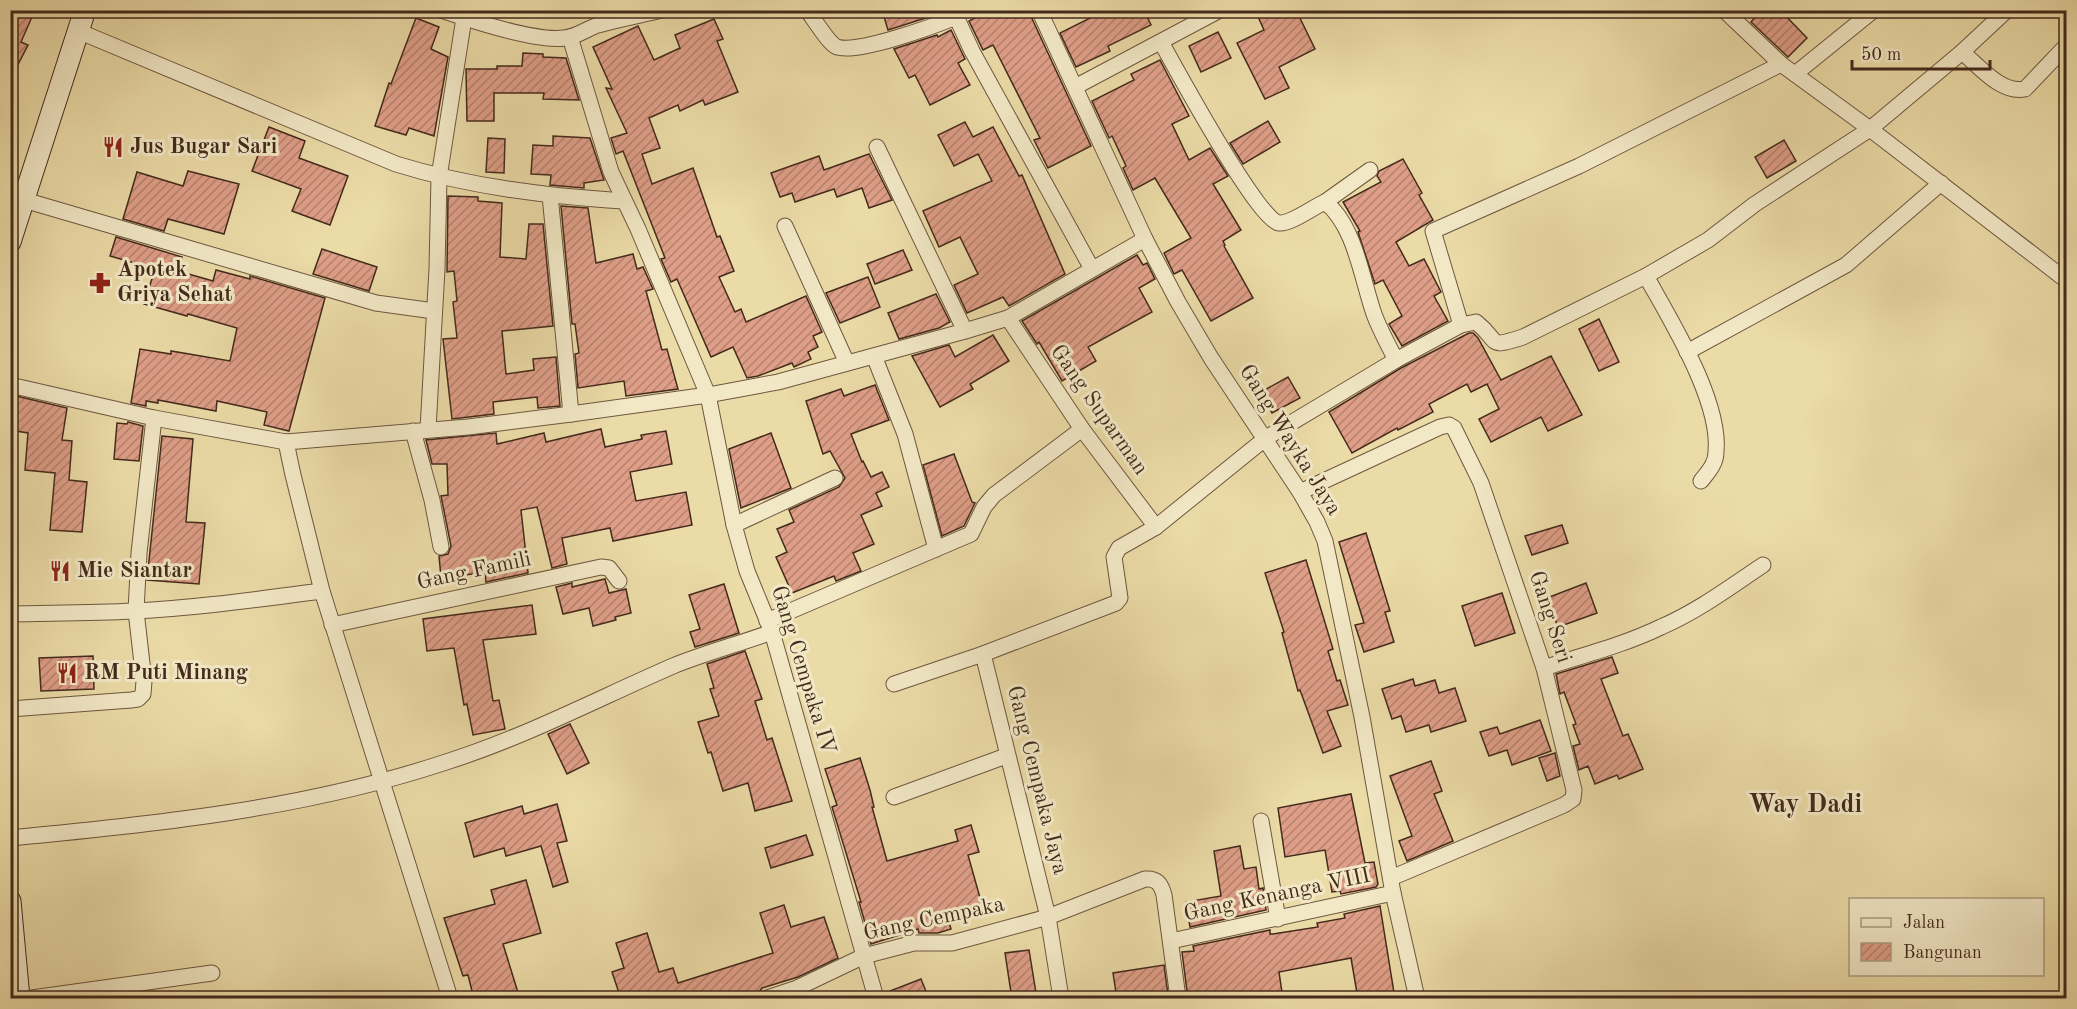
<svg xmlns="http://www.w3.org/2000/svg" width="2077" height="1009" viewBox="0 0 2077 1009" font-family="'Old Standard TT',serif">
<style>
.building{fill:url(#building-hatch);stroke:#442a1c;stroke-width:1.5}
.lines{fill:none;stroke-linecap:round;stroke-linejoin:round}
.street-casing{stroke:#6e563f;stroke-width:17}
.secondary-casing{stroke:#442a1c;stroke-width:23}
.street{stroke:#f2e8c6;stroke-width:15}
.secondary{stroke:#f2e8c6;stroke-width:21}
.labels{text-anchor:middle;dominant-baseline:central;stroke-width:6;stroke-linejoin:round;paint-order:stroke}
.poi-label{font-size:22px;font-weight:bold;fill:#442a1c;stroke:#f2e8c6;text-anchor:start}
.street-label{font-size:22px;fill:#442a1c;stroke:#f2e8c6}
.quarter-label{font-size:26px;font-weight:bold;fill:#442a1c;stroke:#f2e8c6}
</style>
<defs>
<pattern id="building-hatch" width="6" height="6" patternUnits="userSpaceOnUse" patternTransform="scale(1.5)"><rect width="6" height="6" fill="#de9e87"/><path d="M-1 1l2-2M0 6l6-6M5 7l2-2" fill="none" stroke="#b6816e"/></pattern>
</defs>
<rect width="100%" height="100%" fill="#ebdba7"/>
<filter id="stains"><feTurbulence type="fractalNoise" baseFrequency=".00333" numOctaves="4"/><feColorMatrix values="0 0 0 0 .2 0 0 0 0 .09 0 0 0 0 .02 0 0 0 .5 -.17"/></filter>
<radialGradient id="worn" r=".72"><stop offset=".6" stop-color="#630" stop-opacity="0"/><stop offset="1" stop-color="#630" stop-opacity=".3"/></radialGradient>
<g class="building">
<path d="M 10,10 L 35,10 L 21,42 L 28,45 L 10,80 Z"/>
<path d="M 882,10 L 930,10 L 932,16 L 888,30 Z"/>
<path d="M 990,10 L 1028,10 L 1091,146 L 1048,168 L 1034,140 L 1040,138 L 993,45 L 983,50 L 969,21 Z"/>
<path d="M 1106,10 L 1144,10 L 1151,25 L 1108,46 L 1110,51 L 1076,67 L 1060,33 Z"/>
<path d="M 1255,10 L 1296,10 L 1315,49 L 1279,67 L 1289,88 L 1265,99 L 1237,43 L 1264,30 Z"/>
<path d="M 1762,10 L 1780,10 L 1807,38 L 1788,57 L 1751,22 Z"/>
<path d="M 416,18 L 439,27 L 431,49 L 448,57 L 434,136 L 409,128 L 406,135 L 375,126 L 389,83 L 391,84 Z"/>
<path d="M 714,19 L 723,39 L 717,41 L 738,92 L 705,105 L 703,100 L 680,111 L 678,105 L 649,118 L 660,148 L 642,154 L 652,184 L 693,168 L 717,237 L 720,236 L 734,271 L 719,277 L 735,312 L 741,309 L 746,322 L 806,296 L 822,332 L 813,336 L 818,347 L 808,352 L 811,359 L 794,367 L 792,363 L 758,376 L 747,378 L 733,347 L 711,357 L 677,279 L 671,282 L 661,259 L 665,258 L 623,151 L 616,154 L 611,138 L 627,133 L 606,88 L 612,89 L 593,47 L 638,26 L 654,60 L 680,48 L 675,35 Z"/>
<path d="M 951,30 L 965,59 L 958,63 L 970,85 L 930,105 L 915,75 L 909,78 L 894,49 L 937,35 L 938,37 Z"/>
<path d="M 1218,32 L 1231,58 L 1201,72 L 1189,46 Z"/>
<path d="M 523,53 L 543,54 L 543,57 L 566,58 L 579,100 L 543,99 L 544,93 L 494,93 L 494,121 L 467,121 L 466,69 L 497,69 L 497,66 L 522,66 Z"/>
<path d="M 1160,60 L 1189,116 L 1172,124 L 1189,160 L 1210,148 L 1228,176 L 1213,184 L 1241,230 L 1223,241 L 1225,245 L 1224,246 L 1253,298 L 1211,321 L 1182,270 L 1174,274 L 1164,253 L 1191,238 L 1155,178 L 1133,190 L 1123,168 L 1126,166 L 1112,136 L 1109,138 L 1092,101 L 1134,80 L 1131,74 Z"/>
<path d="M 1268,121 L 1280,142 L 1243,164 L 1230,143 Z"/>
<path d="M 965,122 L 973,137 L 993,127 L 1019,176 L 1022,175 L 1065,274 L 1009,306 L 1003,297 L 967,313 L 954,285 L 978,274 L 960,237 L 939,247 L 923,211 L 992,181 L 978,154 L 954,166 L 938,135 Z"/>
<path d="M 269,127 L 305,141 L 299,158 L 348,176 L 330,225 L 292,211 L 301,189 L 252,171 Z"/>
<path d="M 553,136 L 590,138 L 604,180 L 584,183 L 584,188 L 550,185 L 551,175 L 531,174 L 533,145 L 553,146 Z"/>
<path d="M 488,138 L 505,139 L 504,173 L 486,172 Z"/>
<path d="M 1784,140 L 1796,161 L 1767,178 L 1755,157 Z"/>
<path d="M 869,154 L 892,200 L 869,208 L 862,188 L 837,197 L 834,189 L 795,202 L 792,193 L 780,197 L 771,173 L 819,156 L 824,170 Z"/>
<path d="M 1403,159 L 1422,193 L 1419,195 L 1433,220 L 1396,242 L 1409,266 L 1424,259 L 1441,292 L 1434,296 L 1448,321 L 1402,346 L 1389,324 L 1402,316 L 1383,280 L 1375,284 L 1358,232 L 1360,231 L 1343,202 L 1381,182 L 1377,176 L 1379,171 Z"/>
<path d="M 188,171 L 239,184 L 224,234 L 168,219 L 164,231 L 123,219 L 137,172 L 183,186 Z"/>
<path d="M 448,196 L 478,197 L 478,201 L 502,203 L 500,257 L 526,259 L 529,224 L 543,224 L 553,326 L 502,331 L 506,374 L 534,370 L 533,359 L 556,357 L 560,406 L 538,408 L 537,397 L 493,402 L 494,414 L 452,419 L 443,339 L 457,338 L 453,302 L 457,301 L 454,271 L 447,272 Z"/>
<path d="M 561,206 L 588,208 L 596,263 L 633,254 L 637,269 L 643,267 L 653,289 L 646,291 L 662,350 L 667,349 L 678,389 L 626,396 L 624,381 L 578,388 L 575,354 L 579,353 L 575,324 L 572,324 Z"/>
<path d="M 116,237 L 182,257 L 178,271 L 213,281 L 216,270 L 250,279 L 250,276 L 325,298 L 289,431 L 264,425 L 267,412 L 217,401 L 216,411 L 158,400 L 158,403 L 146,401 L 146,406 L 131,403 L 140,349 L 171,354 L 171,351 L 230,361 L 237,328 L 188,314 L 187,316 L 144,304 L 155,269 L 110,256 Z"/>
<path d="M 322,249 L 377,267 L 369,291 L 313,274 Z"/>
<path d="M 903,250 L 912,270 L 875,284 L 867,264 Z"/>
<path d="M 1137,255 L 1143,265 L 1147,263 L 1155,279 L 1139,288 L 1152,312 L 1088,347 L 1096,361 L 1062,381 L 1039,342 L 1037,344 L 1022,321 Z"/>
<path d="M 868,277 L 880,307 L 840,323 L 826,293 Z"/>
<path d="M 936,294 L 950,322 L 939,328 L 899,339 L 888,313 Z"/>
<path d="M 1599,319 L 1619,362 L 1599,371 L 1579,329 Z"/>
<path d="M 1469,333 L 1473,333 L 1478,338 L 1501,380 L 1551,356 L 1582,415 L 1548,431 L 1541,417 L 1491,442 L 1479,419 L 1499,409 L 1487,384 L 1471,392 L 1467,384 L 1429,404 L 1433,412 L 1398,430 L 1397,428 L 1352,453 L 1329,412 L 1401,368 Z"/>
<path d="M 993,335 L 1009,361 L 970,384 L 973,389 L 940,407 L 912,356 L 949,345 L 955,357 Z"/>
<path d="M 1288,377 L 1300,398 L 1272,413 L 1261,392 Z"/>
<path d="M 875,385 L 889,420 L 851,434 L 862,462 L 863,461 L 871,477 L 882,472 L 889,487 L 876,493 L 882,506 L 861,515 L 874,544 L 853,553 L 861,571 L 836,581 L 834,576 L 792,593 L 776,557 L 787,552 L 777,529 L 794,522 L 789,510 L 839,487 L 845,478 L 830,451 L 823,454 L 806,401 L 841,389 L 844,396 Z"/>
<path d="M 12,395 L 67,408 L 62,440 L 72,441 L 69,480 L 87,482 L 82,532 L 50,530 L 55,473 L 25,470 L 28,433 L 10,430 Z"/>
<path d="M 128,422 L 143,426 L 139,461 L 114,459 L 117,423 L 127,424 Z"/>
<path d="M 601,429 L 605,447 L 642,439 L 641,435 L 666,431 L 672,464 L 630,472 L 636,501 L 686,492 L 692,525 L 613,541 L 610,528 L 562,538 L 567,564 L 552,568 L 537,507 L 521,510 L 528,573 L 486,582 L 485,573 L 441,577 L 439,556 L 448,554 L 451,546 L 441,496 L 448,495 L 447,464 L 432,464 L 426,440 L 496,433 L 497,444 L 544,433 L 546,442 Z"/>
<path d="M 771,433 L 791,488 L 741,508 L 729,449 Z"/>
<path d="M 162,436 L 193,439 L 186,522 L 205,523 L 199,584 L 147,580 Z"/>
<path d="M 954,454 L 972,502 L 975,503 L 964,526 L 942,536 L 923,465 Z"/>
<path d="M 1562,525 L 1568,543 L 1532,555 L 1525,536 Z"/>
<path d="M 1366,533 L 1390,611 L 1385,612 L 1394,642 L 1364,652 L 1355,625 L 1364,623 L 1339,542 Z"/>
<path d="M 1306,560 L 1333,649 L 1328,651 L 1337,681 L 1340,680 L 1348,705 L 1327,711 L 1341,746 L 1323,753 L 1300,690 L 1298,691 L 1282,633 L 1284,632 L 1265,573 Z"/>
<path d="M 605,579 L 609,593 L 626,589 L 631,613 L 615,617 L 616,620 L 593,626 L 589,608 L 563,614 L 556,587 L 572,583 L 572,587 Z"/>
<path d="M 1586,583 L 1597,613 L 1558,627 L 1547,598 Z"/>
<path d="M 724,584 L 739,633 L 695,647 L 690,632 L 700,629 L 689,595 Z"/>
<path d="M 1502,593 L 1515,633 L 1475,646 L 1462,606 Z"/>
<path d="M 532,605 L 536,634 L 483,640 L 493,701 L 499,700 L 505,729 L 473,735 L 467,704 L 464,705 L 454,648 L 427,651 L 423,619 Z"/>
<path d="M 745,651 L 762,699 L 755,701 L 767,740 L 772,738 L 792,801 L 755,811 L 748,783 L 723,791 L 711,752 L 708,753 L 698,722 L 719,716 L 710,689 L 714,688 L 707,664 Z"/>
<path d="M 93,656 L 94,689 L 41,691 L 39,658 Z"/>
<path d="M 1612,657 L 1618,673 L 1601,679 L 1623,736 L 1628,734 L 1643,769 L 1619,779 L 1617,775 L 1595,784 L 1588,766 L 1579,770 L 1573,746 L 1580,744 L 1573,725 L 1576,724 L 1564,692 L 1560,694 L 1556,674 Z"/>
<path d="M 1413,679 L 1415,686 L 1435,680 L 1439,693 L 1455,688 L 1466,721 L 1431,732 L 1429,725 L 1406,732 L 1401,716 L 1392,719 L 1382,689 Z"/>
<path d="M 1540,720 L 1551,751 L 1512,765 L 1507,750 L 1489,756 L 1480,732 L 1497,727 L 1500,734 Z"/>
<path d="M 570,724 L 589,763 L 567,774 L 548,734 Z"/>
<path d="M 1555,753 L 1560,776 L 1547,781 L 1539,758 Z"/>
<path d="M 860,758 L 870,790 L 874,807 L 872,807 L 887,861 L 958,841 L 955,830 L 971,825 L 979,852 L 968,855 L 982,905 L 947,915 L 951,929 L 938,933 L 919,933 L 918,929 L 871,944 L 859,902 L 861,902 L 832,807 L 837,805 L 825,769 Z"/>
<path d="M 1431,761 L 1442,791 L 1434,794 L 1453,841 L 1407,861 L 1399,841 L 1412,836 L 1390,776 Z"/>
<path d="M 1351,794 L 1365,863 L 1374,862 L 1378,884 L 1376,887 L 1341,894 L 1340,891 L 1332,892 L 1325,850 L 1285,857 L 1278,808 Z"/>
<path d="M 557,804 L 567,841 L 557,843 L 568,882 L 553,887 L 541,846 L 506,856 L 504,848 L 474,857 L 465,823 L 522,806 L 524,814 Z"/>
<path d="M 806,835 L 813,855 L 771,868 L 765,848 Z"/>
<path d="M 1240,846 L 1244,869 L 1256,867 L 1259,889 L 1263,888 L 1266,910 L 1190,927 L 1186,902 L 1221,896 L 1214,851 Z"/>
<path d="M 526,880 L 541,933 L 503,944 L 520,999 L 474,999 L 468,975 L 463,976 L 444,918 L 495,904 L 491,890 Z"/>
<path d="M 784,905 L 791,927 L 824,917 L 838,958 L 798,977 L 762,988 L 759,992 L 740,999 L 621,999 L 612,972 L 624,968 L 616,943 L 647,933 L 659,972 L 673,968 L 678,983 L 773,953 L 760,913 Z"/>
<path d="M 1380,906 L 1395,999 L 1358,999 L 1351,958 L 1279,972 L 1283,999 L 1188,999 L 1182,952 L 1194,951 L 1193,946 L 1270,930 L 1270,934 L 1273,934 L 1318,927 L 1317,923 L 1345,918 L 1344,914 Z"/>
<path d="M 1029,950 L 1037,999 L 1012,999 L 1005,953 Z"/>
<path d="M 1164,965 L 1168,995 L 1145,999 L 1117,999 L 1113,973 Z"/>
<path d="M 921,979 L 929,999 L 886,999 L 885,993 Z"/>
</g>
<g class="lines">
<defs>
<g id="street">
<path d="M 441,10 C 470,20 536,42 564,38 C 577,37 586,29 598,25 C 619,19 641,15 662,10"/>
<path d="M 807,10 C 814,19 829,44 837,47 C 858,54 934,26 956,17"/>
<path d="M 953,10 L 972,51 L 1092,269"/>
<path d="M 1039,10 L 1145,239 L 1178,302 L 1211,358 L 1300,492 L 1317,522 L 1325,541 L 1362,717 L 1393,893 L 1417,998"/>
<path d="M 1724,10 L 1781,64 L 1870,129 L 2066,280"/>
<path d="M 78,31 L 396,164 C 470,187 547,196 624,201"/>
<path d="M 570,37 L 611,172 L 638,229 L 708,395 L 734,525 L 747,571 L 772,632 L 876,998"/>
<path d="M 1161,42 C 1175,67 1259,222 1279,223 C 1291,224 1313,207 1325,202 C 1355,225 1362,280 1374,314 C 1380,330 1388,345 1396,360"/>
<path d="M 1962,52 C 1979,66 2001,94 2025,89 L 2066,46"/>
<path d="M 1795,74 L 1874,10"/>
<path d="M 1075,87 L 1220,10"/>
<path d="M 877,147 L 965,331"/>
<path d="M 550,195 L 571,414"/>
<path d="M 24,200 L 376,303 L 434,311"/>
<path d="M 1325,202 L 1370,170"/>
<path d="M 785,226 L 847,363"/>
<path d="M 1646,276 C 1671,321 1721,401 1716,452 C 1716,464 1708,472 1701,481"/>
<path d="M 1008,318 L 1082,429 L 1156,527"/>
<path d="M 1461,325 L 1433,231 L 1579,166 L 1781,64"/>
<path d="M 1687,352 L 1846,265 L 1941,183"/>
<path d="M 874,356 L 905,434 L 936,549"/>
<path d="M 10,385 L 154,418 L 286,442 L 468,427 L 571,414 L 708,395 L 778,382 L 965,331 L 1008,318 L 1145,239"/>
<path d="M 428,429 L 437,269 L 439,177 L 464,18"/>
<path d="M 413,431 L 432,500 L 441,547"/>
<path d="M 286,442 L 293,475 L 322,591 L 450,998"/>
<path d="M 1300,492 L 1440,427 L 1449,425 L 1454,428 L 1481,483 L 1544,668 L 1574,790 L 1573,799 L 1564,805 L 1391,878"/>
<path d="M 734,525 L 835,478"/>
<path d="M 10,614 C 52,613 93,613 134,611 C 197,608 259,599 322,591"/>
<path d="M 767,621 L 971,534 L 984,507 L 994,495 L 1082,429"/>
<path d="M 332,625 L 601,567 L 609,568 L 619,581"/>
<path d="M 983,654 L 1048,917 L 1061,998"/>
<path d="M 1544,668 C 1583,655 1624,645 1661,627 C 1698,611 1730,587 1763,565"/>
<path d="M 894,684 L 983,654 L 1116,603 L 1120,598 L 1114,557 L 1119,548 L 1156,527 L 1266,438 L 1396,360 L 1461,325 L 1476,322 C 1501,342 1486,349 1523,337 L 1646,276 L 1708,240 L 1755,204 L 1870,129 L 1962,52 L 2007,10"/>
<path d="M 10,709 L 131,700 L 138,699 L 143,694 L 144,681 L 136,611 L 139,553 L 154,418"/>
<path d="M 894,797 L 1006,756"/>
<path d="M 1261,821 L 1278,919"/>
<path d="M 10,838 C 157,824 303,809 443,763 C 523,738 597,699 673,666 C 705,653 739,644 772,632"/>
<path d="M 1171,941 L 1393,893"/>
<path d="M 32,998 L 212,973"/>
<path d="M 767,998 L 797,988 L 864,956 L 914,943 L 952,943 L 1048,917 L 1145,879 C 1157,878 1161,884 1164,895 L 1178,998"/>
</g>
<g id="secondary">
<path d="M 10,242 L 85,10"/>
<path d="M 10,901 L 19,998"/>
</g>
</defs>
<use href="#street" class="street-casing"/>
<use href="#secondary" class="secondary-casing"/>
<use href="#street" class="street"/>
<use href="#secondary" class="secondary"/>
</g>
<defs>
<symbol id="restaurant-bare" viewBox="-9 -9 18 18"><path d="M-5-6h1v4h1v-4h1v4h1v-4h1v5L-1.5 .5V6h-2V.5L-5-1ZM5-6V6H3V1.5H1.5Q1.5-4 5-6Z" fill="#8f2418" stroke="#f2e8c6" stroke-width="2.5" paint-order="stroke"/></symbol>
<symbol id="pharmacy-bare" viewBox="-9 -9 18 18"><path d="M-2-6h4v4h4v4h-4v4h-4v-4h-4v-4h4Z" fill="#8f2418" stroke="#f2e8c6" stroke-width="2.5" paint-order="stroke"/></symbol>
</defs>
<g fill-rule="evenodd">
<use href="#restaurant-bare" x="98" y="132" width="30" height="30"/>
<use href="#pharmacy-bare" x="85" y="268" width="30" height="30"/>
<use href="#restaurant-bare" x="45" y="556" width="30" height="30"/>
<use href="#restaurant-bare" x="52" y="658" width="30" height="30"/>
</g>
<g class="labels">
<g class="poi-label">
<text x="130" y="147">Jus Bugar Sari</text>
<text x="117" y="270">Apotek<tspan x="117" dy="25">Griya Sehat</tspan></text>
<text x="77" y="571">Mie Siantar</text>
<text x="84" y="673">RM Puti Minang</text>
</g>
<g class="street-label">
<text transform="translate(1099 410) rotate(55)">Gang Suparman</text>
<text transform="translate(1290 440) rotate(58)">Gang Wayka Jaya</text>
<text transform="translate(474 571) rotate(-12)">Gang Famili</text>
<text transform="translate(1550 617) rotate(72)">Gang Seri</text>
<text transform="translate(803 670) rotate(73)">Gang Cempaka IV</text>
<text transform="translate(1037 780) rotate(76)">Gang Cempaka Jaya</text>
<text transform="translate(1277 895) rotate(-12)">Gang Kenanga VIII</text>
<text transform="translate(934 919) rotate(-12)">Gang Cempaka</text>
</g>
<g class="quarter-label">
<text x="1805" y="805">Way Dadi</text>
</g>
</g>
<rect width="2077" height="1009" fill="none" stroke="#ebdba7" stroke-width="36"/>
<rect x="12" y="12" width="2053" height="985" fill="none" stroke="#442a1c" stroke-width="3"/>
<rect x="18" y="18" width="2041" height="973" fill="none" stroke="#442a1c" stroke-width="1.5"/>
<rect x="1849" y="898" width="195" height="78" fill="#f2e8c6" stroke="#ac9c82" stroke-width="1.5"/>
<rect x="1861" y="918" width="30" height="9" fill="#f2e8c6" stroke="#ac9c82" stroke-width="1.5"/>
<text x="1903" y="928" font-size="18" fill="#442a1c">Jalan</text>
<rect x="1861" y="943" width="30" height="18" fill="url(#building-hatch)" stroke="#ac9c82" stroke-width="1.5"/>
<text x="1903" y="958" font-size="18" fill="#442a1c">Bangunan</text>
<path d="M1852 60v9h138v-9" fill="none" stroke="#442a1c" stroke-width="3"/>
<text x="1861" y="60" font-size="18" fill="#442a1c" stroke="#f2e8c6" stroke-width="4.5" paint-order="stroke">50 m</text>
<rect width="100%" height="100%" filter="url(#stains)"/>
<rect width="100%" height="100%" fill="url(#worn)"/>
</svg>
